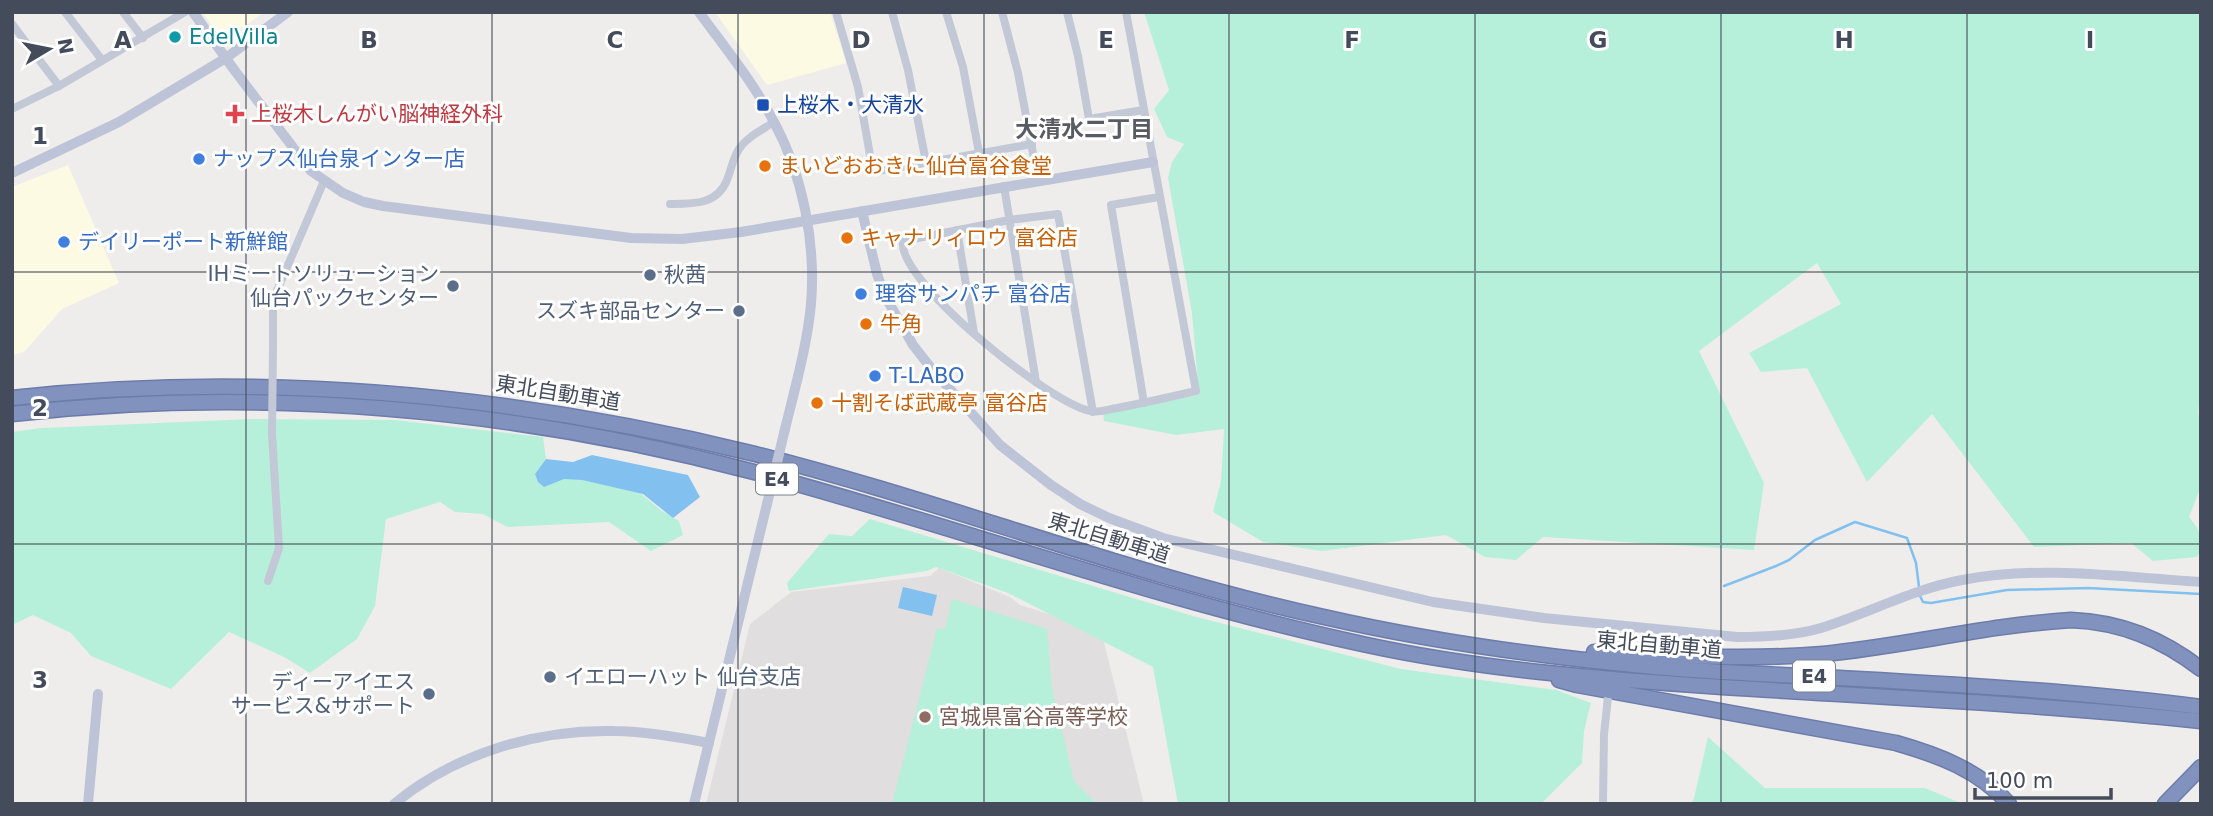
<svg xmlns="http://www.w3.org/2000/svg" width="2213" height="816" viewBox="0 0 2213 816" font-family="'DejaVu Sans','Noto Sans JP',sans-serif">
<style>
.commercial{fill:#fcfae3}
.education{fill:#e0dede}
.green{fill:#b7f0da}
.water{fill:#82c1ef}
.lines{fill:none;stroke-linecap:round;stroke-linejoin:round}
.stream{stroke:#82c1ef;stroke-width:2.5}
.highway-casing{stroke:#6d7caa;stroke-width:17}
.street{stroke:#c2c8d5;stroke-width:8}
.secondary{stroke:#bec4d7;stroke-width:10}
.highway{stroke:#8192be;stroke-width:14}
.street-bridge{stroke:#c2c8d5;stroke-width:8}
.secondary-bridge{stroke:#bec4d7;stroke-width:10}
.grid{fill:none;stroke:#444b5a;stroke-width:2;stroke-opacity:0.55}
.culture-dot{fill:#0f9aa8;stroke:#fff;stroke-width:2.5}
.transit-dot{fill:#1a4fb4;stroke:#fff;stroke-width:2.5}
.health-dot{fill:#e0444e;stroke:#fff;stroke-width:2.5}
.shop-dot{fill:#3f7fe0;stroke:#fff;stroke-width:2.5}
.food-dot{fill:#e8710a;stroke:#fff;stroke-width:2.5}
.service-dot{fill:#5c6f8a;stroke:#fff;stroke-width:2.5}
.education-dot{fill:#8d6e63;stroke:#fff;stroke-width:2.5}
.labels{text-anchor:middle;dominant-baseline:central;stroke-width:6;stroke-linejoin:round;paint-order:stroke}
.shield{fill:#fff;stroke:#7c818c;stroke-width:2}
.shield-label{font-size:19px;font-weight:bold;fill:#444b5a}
.culture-label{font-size:21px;fill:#0d838f;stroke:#fff;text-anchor:start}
.transit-label{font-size:21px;fill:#164399;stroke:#fff;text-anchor:start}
.health-label{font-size:21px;fill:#be3a42;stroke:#fff;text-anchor:start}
.shop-label{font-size:21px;fill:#366cbe;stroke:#fff;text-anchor:start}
.food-label{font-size:21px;fill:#c56008;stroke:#fff;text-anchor:start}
.service-label{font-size:21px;fill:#4e5e75;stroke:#fff;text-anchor:end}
.street-label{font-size:21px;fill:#444b5a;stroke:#fff}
.education-label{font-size:21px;fill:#785e54;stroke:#fff;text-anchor:start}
.neighbourhood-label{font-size:23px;font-weight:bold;fill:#595b62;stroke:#fff}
.grid-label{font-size:23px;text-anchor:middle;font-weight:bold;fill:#444b5a;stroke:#fff;stroke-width:6;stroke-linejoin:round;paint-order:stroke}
</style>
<rect width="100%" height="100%" fill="#efedec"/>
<g class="commercial">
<path d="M 202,12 L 264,12 L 230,37 L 220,36 Z"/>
<path d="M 715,12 L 830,12 L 846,63 L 767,85 Z"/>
<path d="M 68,165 L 119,283 L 62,309 L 24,352 L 12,355 L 12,187 Z"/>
</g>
<path class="education" d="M 939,568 L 1010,597 L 1020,605 L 1101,630 L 1144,804 L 706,804 L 750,624 L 791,592 L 930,576 Z"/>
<g class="green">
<path d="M 1144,12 L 2201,12 L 2201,390 L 2198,412 L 2201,426 L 2201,486 L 2189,517 C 2199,529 2207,542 2197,557 L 2153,561 L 2131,543 L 2034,547 L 1932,414 L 1867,482 L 1807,368 L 1761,372 L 1749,353 L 1841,304 L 1817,263 L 1699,351 L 1764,483 L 1754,550 L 1543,537 L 1516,560 L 1485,557 L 1446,535 L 1322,551 L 1263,542 L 1213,512 L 1221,481 L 1224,429 L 1176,435 L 1104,421 L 1103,413 L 1199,395 L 1192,313 L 1168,178 L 1172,162 L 1184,144 L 1167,137 L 1154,109 L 1169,90 Z"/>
<path d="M 251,419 L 395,420 L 543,437 L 546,459 L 535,475 L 582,480 L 640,493 L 662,511 L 679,521 L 683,535 L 651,551 L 609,522 L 507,527 L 483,514 L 455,512 L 440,502 L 386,519 L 375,606 L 357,639 L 310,673 L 284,657 L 229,632 L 171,689 L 91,656 L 71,633 L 33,615 L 12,625 L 12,432 L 41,428 Z"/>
<path d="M 870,519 L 1193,616 L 1401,669 L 1556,690 L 1591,703 L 1584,731 L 1582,763 L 1541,804 L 1178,804 L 1153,667 L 1008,593 L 936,567 L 927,571 L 789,591 L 787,583 L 829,534 L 852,536 Z"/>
<path d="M 952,599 L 1047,629 L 1052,688 L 1074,781 L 1097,804 L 892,804 L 937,628 L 945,629 Z"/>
<path d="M 1708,737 L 1765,788 L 1925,788 L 1963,804 L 1691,804 L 1694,798 Z"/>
</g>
<g class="water">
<path d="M 592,455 L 688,475 L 700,497 L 673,518 L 643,494 L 582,480 L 564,479 L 544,487 L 538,482 L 535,474 L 546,459 L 573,462 Z"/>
<path d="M 903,587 L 937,595 L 932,616 L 898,608 Z"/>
</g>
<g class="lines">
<g class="stream">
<path d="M 1724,586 L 1776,566 L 1789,560 L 1815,540 L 1855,522 L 1907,538 L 1916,563 L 1919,587"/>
<path d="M 1919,594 L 1923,602 L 1931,603 L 2007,590 L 2088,588 L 2201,594"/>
</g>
<defs>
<g id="highway">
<path d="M 12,398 C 262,371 511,394 755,454 C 946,502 1130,575 1324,617 C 1429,641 1536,656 1644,666 C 1703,672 1763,674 1822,677 C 1949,684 2075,691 2201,707"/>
<path d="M 12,414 C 260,386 513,408 754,472 C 959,527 1159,601 1367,645 C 1483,670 1603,679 1722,687 C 1881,697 2042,704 2201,721"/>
<path d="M 1594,652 C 1670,656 1747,660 1823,654 C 1906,646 1988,625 2071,620 C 2121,622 2162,639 2201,669"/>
<path d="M 1559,680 L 1577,685 L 1896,743 C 1938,755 1979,770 2009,804"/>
<path d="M 2165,804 L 2201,767"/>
</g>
</defs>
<use href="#highway" class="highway-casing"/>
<g class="street">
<path d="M 65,12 L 102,60"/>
<path d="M 123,12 L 143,38"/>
<path d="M 836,12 L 858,87 L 873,172 L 1032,144"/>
<path d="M 892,12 L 908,70 L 926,162"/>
<path d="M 946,12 L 963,67 L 979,153"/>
<path d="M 1002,12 L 1018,73 L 1038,180"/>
<path d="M 1067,12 L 1078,56 L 1089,119 L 1143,110"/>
<path d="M 12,24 L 59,86"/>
<path d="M 12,109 L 59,86 L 185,12"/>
<path d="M 1004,186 L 1036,382"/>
<path d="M 670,204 C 693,204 717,205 727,180 C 731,170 733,158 739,149 C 747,137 762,130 774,122"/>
<path d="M 957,230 L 974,333"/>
<path d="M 273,346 L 273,300 L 324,181"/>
<path d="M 1144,403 L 1111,205 L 1159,197"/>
<path d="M 1093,412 L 1058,214 L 1009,220 L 903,241 C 896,281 1052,405 1091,411 C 1099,413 1109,409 1117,408 C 1144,403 1170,397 1196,391 L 1126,12"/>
<path d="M 268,581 L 279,548 L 272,434"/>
<path d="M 1613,643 L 1616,626"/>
<path d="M 1603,804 L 1604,734 L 1608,697"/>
</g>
<g class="secondary">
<path d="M 193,12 L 235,71 L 311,171 L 343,193 L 364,202 L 383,206 L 631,238 L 682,239 L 741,232 L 1153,162"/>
<path d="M 699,12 C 725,48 754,83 774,122 C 803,176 816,243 811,304 C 807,346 795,388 785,429"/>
<path d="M 12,173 L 119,122 L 226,58 L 288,12"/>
<path d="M 862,211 L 877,274 L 885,296 L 913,345 L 931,368 L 1000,445 L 1051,485 L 1080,504 L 1109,518 L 1163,538 L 1433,602 L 1544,618 L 1737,637 C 1765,637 1795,636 1821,628 C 1869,613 1913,589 1962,580 C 2040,565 2122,577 2201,582"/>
<path d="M 88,804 L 98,694"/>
<path d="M 394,804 C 454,754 537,729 614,731 C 645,731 678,737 709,743"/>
<path d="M 694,804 L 767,504"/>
</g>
<use href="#highway" class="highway"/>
<path class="street-bridge" d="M 272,434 L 273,346"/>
<path class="secondary-bridge" d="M 767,504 L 785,429"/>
</g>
<path class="grid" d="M 246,12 L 246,804M 492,12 L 492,804M 738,12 L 738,804M 984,12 L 984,804M 1229,12 L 1229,804M 1475,12 L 1475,804M 1721,12 L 1721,804M 1967,12 L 1967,804M 12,272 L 2201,272M 12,544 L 2201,544"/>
<circle class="culture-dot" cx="175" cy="37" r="7"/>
<rect class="transit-dot" x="756" y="98" width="14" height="14" rx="3.5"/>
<path class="health-dot" d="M231.5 103.5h7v7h7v7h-7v7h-7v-7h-7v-7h7z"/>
<g class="shop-dot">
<circle cx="199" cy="159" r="7"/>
<circle cx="64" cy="242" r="7"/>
<circle cx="861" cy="294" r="7"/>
<circle cx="875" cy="376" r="7"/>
</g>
<g class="food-dot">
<circle cx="765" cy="166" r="7"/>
<circle cx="847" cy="238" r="7"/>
<circle cx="866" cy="324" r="7"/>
<circle cx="817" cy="403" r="7"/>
</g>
<g class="service-dot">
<circle cx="650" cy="275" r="7"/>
<circle cx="453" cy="286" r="7"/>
<circle cx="739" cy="311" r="7"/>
<circle cx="550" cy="677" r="7"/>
<circle cx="429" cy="694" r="7"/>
</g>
<circle class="education-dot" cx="925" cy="717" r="7"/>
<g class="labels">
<g class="shield">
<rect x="756" y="463.5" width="42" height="31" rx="5"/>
<rect x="1793" y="660.5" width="42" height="31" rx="5"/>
</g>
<g class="shield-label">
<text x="777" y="479">E4</text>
<text x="1814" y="676">E4</text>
</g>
<g class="culture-label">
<text x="189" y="37">EdelVilla</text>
</g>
<g class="transit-label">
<text x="777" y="105">上桜木・大清水</text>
</g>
<g class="health-label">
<text x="251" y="114">上桜木しんがい脳神経外科</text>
</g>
<g class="shop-label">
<text x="213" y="159">ナップス仙台泉インター店</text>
<text x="78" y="242">デイリーポート新鮮館</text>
<text x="875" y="294">理容サンパチ 富谷店</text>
<text x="889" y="376">T-LABO</text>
</g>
<g class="food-label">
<text x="779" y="166">まいどおおきに仙台富谷食堂</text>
<text x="861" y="238">キャナリィロウ 富谷店</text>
<text x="880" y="324">牛角</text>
<text x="831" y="403">十割そば武蔵亭 富谷店</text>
</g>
<g class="service-label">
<text x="439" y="274">IHミートソリューション<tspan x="439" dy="24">仙台パックセンター</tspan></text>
<text x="664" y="275" text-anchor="start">秋茜</text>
<text x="725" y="311">スズキ部品センター</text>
<text x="564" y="677" text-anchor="start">イエローハット 仙台支店</text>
<text x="415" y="682">ディーアイエス<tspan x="415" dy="24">サービス&amp;サポート</tspan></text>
</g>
<g class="street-label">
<text transform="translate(558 393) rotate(9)">東北自動車道</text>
<text transform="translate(1109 538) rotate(17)">東北自動車道</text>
<text transform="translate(1659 645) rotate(5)">東北自動車道</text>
</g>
<g class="education-label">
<text x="939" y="717">宮城県富谷高等学校</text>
</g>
<g class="neighbourhood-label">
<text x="1084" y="129">大清水二丁目</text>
</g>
</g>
<g class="grid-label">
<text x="123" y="48">A</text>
<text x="369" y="48">B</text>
<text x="615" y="48">C</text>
<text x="861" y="48">D</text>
<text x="1106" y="48">E</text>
<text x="1352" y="48">F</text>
<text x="1598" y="48">G</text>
<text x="1844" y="48">H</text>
<text x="2090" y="48">I</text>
<text x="40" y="144">1</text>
<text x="40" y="416">2</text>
<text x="40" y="688">3</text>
</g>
<rect width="2213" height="816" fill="none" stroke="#444b5a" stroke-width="28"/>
<g transform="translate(49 49) rotate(80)" stroke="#ffffff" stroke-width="5" paint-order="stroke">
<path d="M0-5L12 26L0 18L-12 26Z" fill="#444b5a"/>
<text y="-10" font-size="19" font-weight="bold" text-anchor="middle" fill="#444b5a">N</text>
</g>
<path d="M1975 788v10h136v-10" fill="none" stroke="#444b5a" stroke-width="3.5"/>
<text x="1986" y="788" font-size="21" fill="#444b5a" stroke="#ffffff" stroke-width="5" paint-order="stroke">100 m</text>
</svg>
